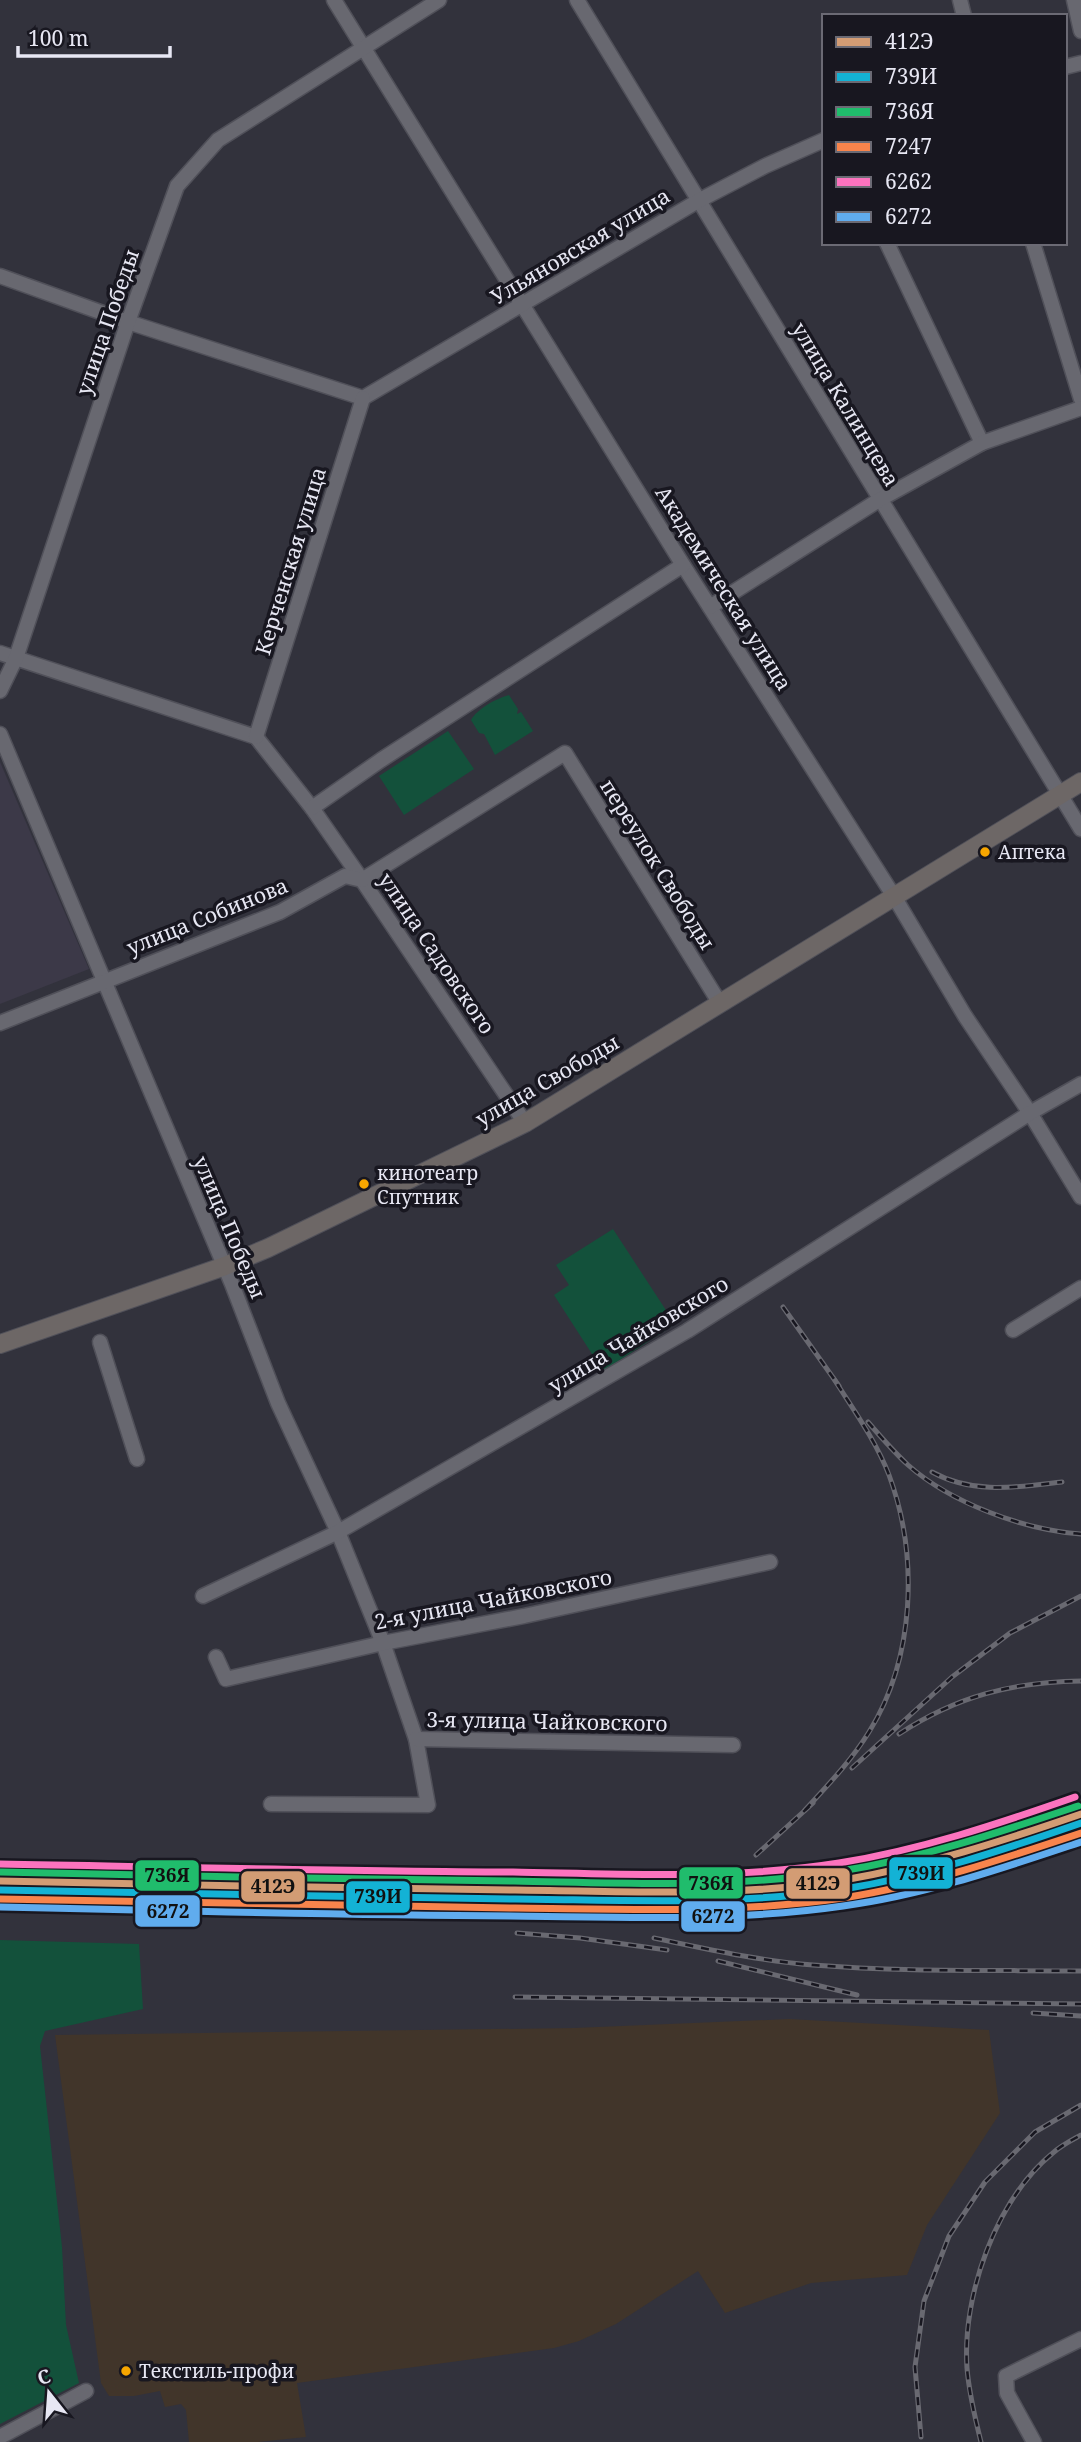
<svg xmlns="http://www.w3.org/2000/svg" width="1081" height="2442" viewBox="0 0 1081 2442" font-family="'Noto Serif',serif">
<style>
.commercial{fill:#41352a}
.medical{fill:#3c3948}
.green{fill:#13513b}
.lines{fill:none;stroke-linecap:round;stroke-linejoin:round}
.minor-casing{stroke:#505059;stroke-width:17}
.major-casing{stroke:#505059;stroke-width:20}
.minor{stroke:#686870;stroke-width:14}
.major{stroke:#6d6766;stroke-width:18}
.rail-casing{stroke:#696971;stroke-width:5}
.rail{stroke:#181720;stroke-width:2.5;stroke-dasharray:8;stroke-linecap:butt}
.rail-1-casing{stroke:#181720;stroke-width:12}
.rail-2-casing{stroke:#181720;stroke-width:12}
.rail-3-casing{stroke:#181720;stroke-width:12}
.rail-4-casing{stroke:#181720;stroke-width:12}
.rail-5-casing{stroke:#181720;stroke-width:12}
.rail-6-casing{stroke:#181720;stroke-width:12}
.rail-1{stroke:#d39c74;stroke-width:7}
.rail-2{stroke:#13b2d5;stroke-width:7}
.rail-3{stroke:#20bc6c;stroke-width:7}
.rail-4{stroke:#f8844c;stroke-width:7}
.rail-5{stroke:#fc73be;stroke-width:7}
.rail-6{stroke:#60acee;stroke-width:7}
.bus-dot{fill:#f7a600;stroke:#181720;stroke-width:2.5}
.labels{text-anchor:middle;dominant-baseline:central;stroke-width:7;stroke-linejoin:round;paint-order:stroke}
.bus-label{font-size:19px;fill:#e7e7f3;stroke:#181720;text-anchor:start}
.street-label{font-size:21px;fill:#e7e7f3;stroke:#181720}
.line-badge{stroke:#181720;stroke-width:2.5}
.pale-badge-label{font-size:19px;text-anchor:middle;font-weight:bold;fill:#111}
</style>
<rect width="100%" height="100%" fill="#32323c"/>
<path class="commercial" d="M 789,2019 L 989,2030 L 1000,2113 L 927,2225 L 907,2275 L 811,2283 L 725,2313 L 698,2271 L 616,2324 L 579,2341 L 554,2348 L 297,2383 L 306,2437 L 258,2442 L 189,2442 L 186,2410 L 181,2404 L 165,2407 L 160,2391 L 134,2396 L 109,2396 L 101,2383 L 55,2035 L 574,2028 Z"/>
<path class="medical" d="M 0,762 L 89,969 L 0,1004 Z"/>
<g class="green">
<path d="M 509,695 L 518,709 L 517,714 L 521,712 L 533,731 L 495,755 L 484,734 L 479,733 L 471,720 C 477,709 497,698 509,695 Z"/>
<path d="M 448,731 L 474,769 L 404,815 L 379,776 Z"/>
<path d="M 613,1229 L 675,1324 L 603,1371 L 554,1295 L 569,1285 L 556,1265 Z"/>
<path d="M 0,1940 L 139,1944 L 143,2009 L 45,2031 L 40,2046 L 62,2247 L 66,2325 L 79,2383 L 0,2424 Z"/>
</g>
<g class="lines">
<defs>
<g id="minor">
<path d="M 334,0 L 683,565 L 895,898 L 965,1016 L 1030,1113 L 1081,1197"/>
<path d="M 577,0 L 1081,829"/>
<path d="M 960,0 L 964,16"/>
<path d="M 1074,0 L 1081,31"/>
<path d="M 1065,67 L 1081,63"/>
<path d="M 887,243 L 982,443"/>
<path d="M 1033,243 L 1081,399"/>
<path d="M 0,276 L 128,322 L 363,398"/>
<path d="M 363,398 L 698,201 L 765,166 L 824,140"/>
<path d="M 710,607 L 879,500 L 982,443 L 1081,408"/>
<path d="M 0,653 L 256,737 L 312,808 L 362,880 L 525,1123"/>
<path d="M 0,691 L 16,658 L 128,322 L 177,186 L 218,140 L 439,0"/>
<path d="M 0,734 L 232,1284 L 278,1403 L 338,1532 L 383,1643 L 416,1739 L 428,1805 L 271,1804"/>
<path d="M 256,737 L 363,398"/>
<path d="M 312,808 L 381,760 L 683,565"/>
<path d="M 0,1023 L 280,912 L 345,876 L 362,880 L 565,753 L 716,997"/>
<path d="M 1013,1330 L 1081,1288"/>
<path d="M 100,1342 L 137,1459"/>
<path d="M 203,1596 L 338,1532 L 687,1331 L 1030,1113 L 1081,1084"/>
<path d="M 216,1657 L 226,1679 L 383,1643 L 524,1616 L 770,1562"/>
<path d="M 416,1739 L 733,1745"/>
<path d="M 0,2437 L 86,2391"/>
<path d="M 1034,2442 L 1007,2393 L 1006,2376 L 1081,2339"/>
</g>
<path id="major" d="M 0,1344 L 225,1266 L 268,1248 L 525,1123 L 1081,782"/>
</defs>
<use href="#minor" class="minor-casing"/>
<use href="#major" class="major-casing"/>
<use href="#minor" class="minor"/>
<use href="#major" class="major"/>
<defs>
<g id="rail">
<path d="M 783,1307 L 839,1386"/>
<path d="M 868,1422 C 880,1436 894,1452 908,1465 C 951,1503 1024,1530 1081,1534"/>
<path d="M 932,1472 C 974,1495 1017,1487 1062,1482"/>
<path d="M 899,1734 C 957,1696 1012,1682 1081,1681"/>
<path d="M 852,1768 L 952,1677 L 1010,1633 L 1081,1596"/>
<path d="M 805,1810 C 828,1785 851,1761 869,1732 C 915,1658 919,1556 889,1475 C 876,1441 853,1409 834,1379"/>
<path d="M 756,1855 L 813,1803"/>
<path d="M 1004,1860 L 1081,1844"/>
<path d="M 517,1933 L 580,1938 L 667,1950"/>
<path d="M 654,1938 C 707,1949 760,1961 813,1965 C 902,1972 992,1970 1081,1971"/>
<path d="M 718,1961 L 857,1995"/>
<path d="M 515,1997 L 1081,2004"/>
<path d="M 1033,2013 L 1081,2016"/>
<path d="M 921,2437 L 915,2367 L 924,2301 L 949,2236 L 985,2182 L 1035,2132 L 1081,2105"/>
<path d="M 981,2442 C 975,2418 969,2393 967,2368 C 962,2295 996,2199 1054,2152 C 1062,2145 1072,2140 1081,2135"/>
</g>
</defs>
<use href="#rail" class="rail-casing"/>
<use href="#rail" class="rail"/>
<defs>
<path id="rail-1" d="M 0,1881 C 172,1885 343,1888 515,1890 C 624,1891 735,1898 844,1880 C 925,1866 1003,1841 1081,1814"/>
<path id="rail-2" d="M 0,1890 C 172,1894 343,1896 515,1899 C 624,1900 735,1906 844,1889 C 925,1876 1003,1850 1081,1823"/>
<path id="rail-3" d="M 0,1872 C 171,1876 343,1879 514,1881 C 623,1883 733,1889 841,1871 C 923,1858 1000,1832 1078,1806"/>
<path id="rail-4" d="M 0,1899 C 172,1902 343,1905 515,1908 C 625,1909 735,1914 843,1898 C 925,1885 1003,1859 1081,1833"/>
<path id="rail-5" d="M 0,1864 C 171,1867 342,1871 513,1872 C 621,1874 731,1880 839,1863 C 920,1850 998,1824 1075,1797"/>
<path id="rail-6" d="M 0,1907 C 170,1911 340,1915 510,1916 C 621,1917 733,1922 843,1906 C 925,1895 1003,1868 1081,1842"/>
</defs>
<use href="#rail-1" class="rail-1-casing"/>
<use href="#rail-2" class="rail-2-casing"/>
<use href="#rail-3" class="rail-3-casing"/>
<use href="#rail-4" class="rail-4-casing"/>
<use href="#rail-5" class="rail-5-casing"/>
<use href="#rail-6" class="rail-6-casing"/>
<use href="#rail-1" class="rail-1"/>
<use href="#rail-2" class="rail-2"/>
<use href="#rail-3" class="rail-3"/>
<use href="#rail-4" class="rail-4"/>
<use href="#rail-5" class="rail-5"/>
<use href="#rail-6" class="rail-6"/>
</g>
<g class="bus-dot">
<circle cx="985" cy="852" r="6"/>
<circle cx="364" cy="1184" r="6"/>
<circle cx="126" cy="2371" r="6"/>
</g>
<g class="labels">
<g class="bus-label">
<text x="998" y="852">Аптека</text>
<text x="377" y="1173">кинотеатр<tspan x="377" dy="24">Спутник</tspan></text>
<text x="139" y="2371">Текстиль-профи</text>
</g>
<g class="street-label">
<text transform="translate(580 246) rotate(-31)">Ульяновская улица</text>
<text transform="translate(107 322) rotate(-71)">улица Победы</text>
<text transform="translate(846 404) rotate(59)">улица Калинцева</text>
<text transform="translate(290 561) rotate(-73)">Керченская улица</text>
<text transform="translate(724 588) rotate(58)">Академическая улица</text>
<text transform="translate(658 864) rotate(58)">переулок Свободы</text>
<text transform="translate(207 916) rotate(-22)">улица Собинова</text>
<text transform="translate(437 953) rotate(56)">улица Садовского</text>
<text transform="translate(547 1080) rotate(-30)">улица Свободы</text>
<text transform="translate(230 1227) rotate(67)">улица Победы</text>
<text transform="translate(638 1334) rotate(-31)">улица Чайковского</text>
<text transform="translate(493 1599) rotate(-11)">2-я улица Чайковского</text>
<text transform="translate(547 1721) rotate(1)">3-я улица Чайковского</text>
</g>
</g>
<g class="line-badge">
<rect x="888" y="1856" width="66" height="34" rx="7" fill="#13b2d5"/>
<rect x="134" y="1859" width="66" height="33" rx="7" fill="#20bc6c"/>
<rect x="678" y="1866" width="66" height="34" rx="7" fill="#20bc6c"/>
<rect x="785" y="1867" width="66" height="33" rx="7" fill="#d39c74"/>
<rect x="240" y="1870" width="66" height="33" rx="7" fill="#d39c74"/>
<rect x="345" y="1880" width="66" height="34" rx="7" fill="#13b2d5"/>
<rect x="134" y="1894" width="67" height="34" rx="7" fill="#60acee"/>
<rect x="680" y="1900" width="66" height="33" rx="7" fill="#60acee"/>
</g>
<g class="pale-badge-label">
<text x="921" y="1880">739И</text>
<text x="167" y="1882">736Я</text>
<text x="711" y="1890">736Я</text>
<text x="818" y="1890">412Э</text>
<text x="273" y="1893">412Э</text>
<text x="378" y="1903">739И</text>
<text x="168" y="1918">6272</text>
<text x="713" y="1923">6272</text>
</g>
<rect x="822" y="14" width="245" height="231" fill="#181720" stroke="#6b6a74" stroke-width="2"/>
<rect x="836" y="37" width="35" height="10" fill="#d39c74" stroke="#6b6a74" stroke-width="2"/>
<text x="885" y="49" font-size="21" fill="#e7e7f3">412Э</text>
<rect x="836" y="72" width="35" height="10" fill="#13b2d5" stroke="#6b6a74" stroke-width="2"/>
<text x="885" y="84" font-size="21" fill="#e7e7f3">739И</text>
<rect x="836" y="107" width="35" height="10" fill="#20bc6c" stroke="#6b6a74" stroke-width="2"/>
<text x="885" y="119" font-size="21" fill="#e7e7f3">736Я</text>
<rect x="836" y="142" width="35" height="10" fill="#f8844c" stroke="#6b6a74" stroke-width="2"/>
<text x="885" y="154" font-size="21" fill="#e7e7f3">7247</text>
<rect x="836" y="177" width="35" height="10" fill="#fc73be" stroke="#6b6a74" stroke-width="2"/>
<text x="885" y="189" font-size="21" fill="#e7e7f3">6262</text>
<rect x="836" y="212" width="35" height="10" fill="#60acee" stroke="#6b6a74" stroke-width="2"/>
<text x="885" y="224" font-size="21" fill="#e7e7f3">6272</text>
<g transform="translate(49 2393) rotate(343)" stroke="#181720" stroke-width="5" paint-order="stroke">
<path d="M0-5L12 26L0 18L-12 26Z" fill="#e7e7f3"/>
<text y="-10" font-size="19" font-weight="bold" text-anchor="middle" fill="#e7e7f3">С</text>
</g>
<path d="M18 46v10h152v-10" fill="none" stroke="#e7e7f3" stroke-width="3.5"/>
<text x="28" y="46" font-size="21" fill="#e7e7f3" stroke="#181720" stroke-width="5" paint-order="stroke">100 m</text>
</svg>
